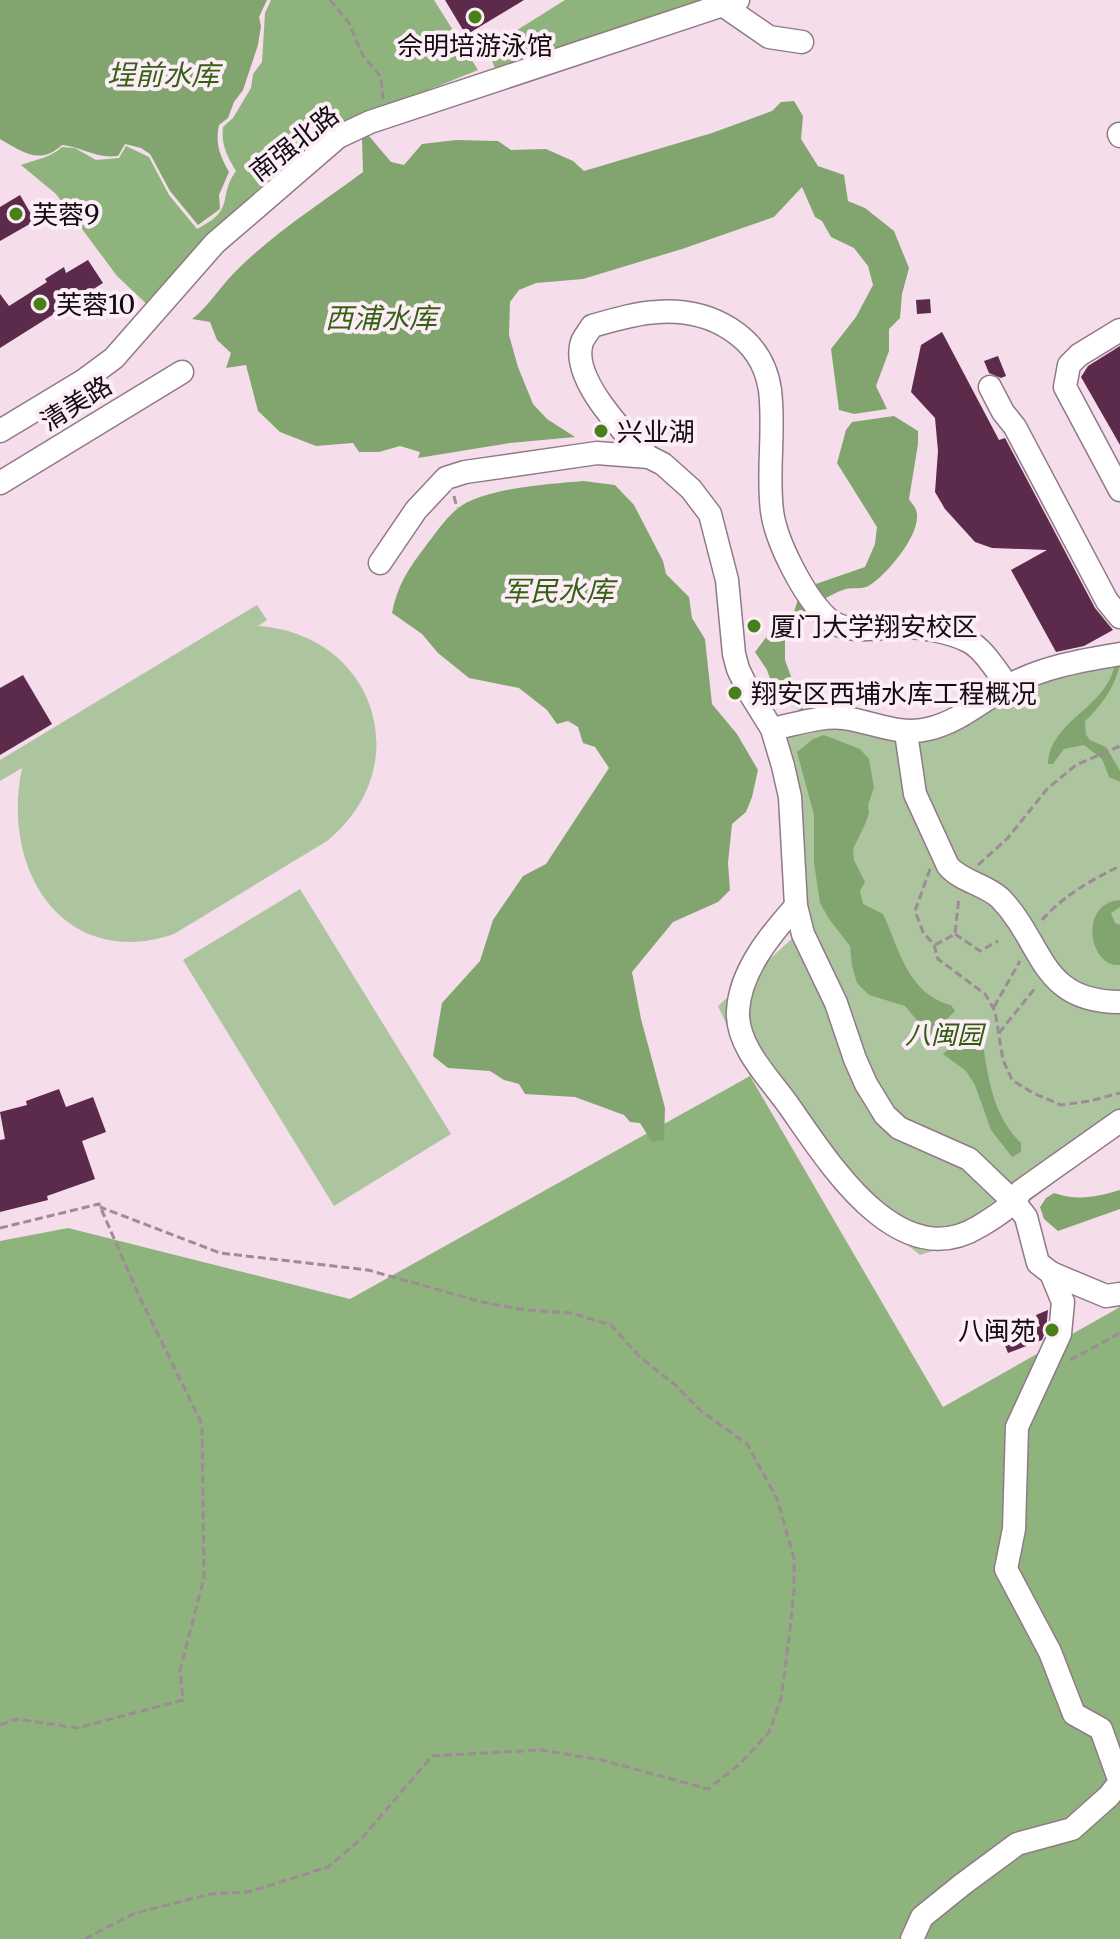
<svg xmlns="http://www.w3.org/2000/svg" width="1120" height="1939" viewBox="0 0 1120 1939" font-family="Merriweather,'Noto Sans SC',serif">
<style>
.green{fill:#acc59f}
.forest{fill:#8fb37c}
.water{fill:#82a56f}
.building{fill:#5c2a4b}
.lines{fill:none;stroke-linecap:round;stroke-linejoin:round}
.minor-casing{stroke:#907a87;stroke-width:25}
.path{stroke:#9d8b95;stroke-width:3;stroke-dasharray:8 4;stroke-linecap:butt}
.minor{stroke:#fff;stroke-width:22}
.poi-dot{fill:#478019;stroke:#fcedf6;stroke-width:3}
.labels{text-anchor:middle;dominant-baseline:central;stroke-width:8;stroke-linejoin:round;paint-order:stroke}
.poi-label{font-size:26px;fill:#120b0f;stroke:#fcedf6;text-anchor:start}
.street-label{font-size:26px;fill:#120b0f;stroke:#fcedf6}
.park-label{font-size:26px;font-style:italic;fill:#305c0d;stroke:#fcedf6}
.water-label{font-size:28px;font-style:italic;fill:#366114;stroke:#fcedf6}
</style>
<rect width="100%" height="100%" fill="#f5ddeb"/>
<g class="green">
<path d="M 257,605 L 267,620 L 258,626 C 375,634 419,766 327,841 L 174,934 C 66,971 0,873 22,768 L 0,781 L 0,760 Z"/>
<path d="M 1120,655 L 1120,1133 L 986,1234 L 920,1255 L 850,1199 L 750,1076 L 718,1006 L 797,934 L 785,721 L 928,728 L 1006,678 Z"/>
<path d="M 300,889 L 451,1134 L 334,1206 L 183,960 Z"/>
</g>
<g class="forest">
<path d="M 271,0 L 434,0 L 478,70 L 364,116 L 153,310 L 117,276 L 56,194 L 21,165 C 37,159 50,158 62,147 L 75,148 L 96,160 L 119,158 L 126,146 L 149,157 L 169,195 L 197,229 C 237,209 217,197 236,171 C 227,156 221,145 223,127 L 233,118 L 251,88 L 253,74 L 262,62 L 265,13 Z"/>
<path d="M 565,0 L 707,0 L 495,68 L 487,49 Z"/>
<path d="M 750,1076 L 943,1407 L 1120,1307 L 1120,1939 L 0,1939 L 0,1241 L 68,1228 L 350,1299 Z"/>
</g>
<g class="water">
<path d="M 0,0 L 267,0 L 259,17 L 261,26 L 258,45 L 243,90 L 234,102 L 228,118 L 219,125 C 215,144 220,156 229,172 L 219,195 L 220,209 L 198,225 L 170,191 L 150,154 L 141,148 L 125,144 L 118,156 C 96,159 83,147 62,145 C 40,165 24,153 0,139 Z"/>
<path d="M 794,101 L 803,116 L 801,139 L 818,166 L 844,175 L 848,201 L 865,208 L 894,231 L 909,268 L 902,294 L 900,318 L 889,329 L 889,351 L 876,386 L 887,409 L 854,414 L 839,410 L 831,349 L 856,317 L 873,285 L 868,266 L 854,248 L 831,237 L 822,221 L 815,217 L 802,187 L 774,217 L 682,249 L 583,279 L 536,283 L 519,290 L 510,302 L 509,335 L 518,367 L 533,404 L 547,419 L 575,437 L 510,443 L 418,458 L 420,452 L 400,446 L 379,452 L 359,452 L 353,443 L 316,446 L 280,432 L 258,411 L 246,365 L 226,368 L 231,353 L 217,340 L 210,322 L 192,319 C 209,306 219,288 234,273 C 272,234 320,204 363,172 L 362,139 L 369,136 L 391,162 L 404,165 L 422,144 L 456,140 L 498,141 L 511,150 L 546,149 L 573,161 L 584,171 L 712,133 L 772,111 L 781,102 Z"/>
<path d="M 894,416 L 918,431 L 918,444 L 909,499 C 911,503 915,506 916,510 C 924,531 887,575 870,585 C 863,590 854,587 846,589 C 828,594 798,616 785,629 L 785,660 L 804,712 L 777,698 L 767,670 L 755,652 L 771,631 L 794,612 L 799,596 L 810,586 L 865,567 L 875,544 L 877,527 L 837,463 L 846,430 L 852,422 Z"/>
<path d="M 583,481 L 615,485 L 634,505 L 663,561 L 666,574 L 689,597 L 692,618 L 705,639 L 712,704 L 737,734 L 758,770 L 752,797 L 746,812 L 732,824 L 728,863 L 730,890 L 718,902 L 673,922 L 632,972 L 641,1019 L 665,1108 L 664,1140 L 652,1142 L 640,1123 L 630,1122 L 624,1115 L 575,1097 L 525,1094 L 519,1084 L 504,1080 L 490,1071 L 448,1068 L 433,1056 L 442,1003 L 480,961 L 493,920 L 523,876 L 546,864 L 609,768 L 595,747 L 583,743 L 578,727 L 568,721 L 557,724 L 547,710 L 519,688 L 469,678 L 438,653 L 422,634 L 392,613 C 397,586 408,569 425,547 C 435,534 444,520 457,509 C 481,488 551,484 583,481 Z"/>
<path d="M 1115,664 L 1120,664 C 1115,687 1102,705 1085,721 L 1086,735 L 1090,740 L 1106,747 L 1120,771 L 1120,782 L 1109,777 L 1102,759 L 1084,745 L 1064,749 L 1053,764 L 1048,764 C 1050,720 1106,709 1115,664 Z"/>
<path d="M 824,735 L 860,749 L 869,759 L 874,787 L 868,805 L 869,813 L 866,822 L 853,849 L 854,860 L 865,882 L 860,891 L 863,904 L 883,914 C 899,948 908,995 951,1005 L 955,1011 L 930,1036 L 905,1006 L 869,995 L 857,983 L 852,966 L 850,946 L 829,919 L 820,903 L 814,863 L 814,815 L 797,752 L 813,739 Z"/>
<path d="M 1120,900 L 1120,907 L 1111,913 L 1115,923 L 1120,925 L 1120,965 C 1089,968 1078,903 1120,900 Z"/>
<path d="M 981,1033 C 988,1074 991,1114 1021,1143 L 1021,1152 L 1012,1157 L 991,1130 L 975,1085 L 966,1071 L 943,1054 L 954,1044 Z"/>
<path d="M 1120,1190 L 1120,1209 L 1058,1231 L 1044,1219 L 1040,1207 L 1046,1198 L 1054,1193 C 1078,1201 1096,1197 1120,1190 Z"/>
</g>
<g class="building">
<path d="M 445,0 L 524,0 L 466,35 Z"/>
<path d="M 20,195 L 35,221 L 0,241 L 0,207 Z"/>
<path d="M 88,260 L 103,283 L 0,348 L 0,294 L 9,306 L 47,282 L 45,279 L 64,267 L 66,273 Z"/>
<path d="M 930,299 L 931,313 L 917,314 L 916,300 Z"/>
<path d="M 942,332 L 999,440 L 1005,438 L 1095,608 L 1113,630 L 1084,646 L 1056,652 L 1011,570 L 1047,550 L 992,548 L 975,542 L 945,509 L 935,492 L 938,451 L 935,418 L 911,392 L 921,345 Z"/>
<path d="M 1120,346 L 1120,445 L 1081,377 L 1088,366 Z"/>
<path d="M 998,356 L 1006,376 L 1001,378 L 989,373 L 984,361 Z"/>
<path d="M 23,675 L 52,724 L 0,755 L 0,688 Z"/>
<path d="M 59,1089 L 66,1107 L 93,1097 L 106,1132 L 82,1141 L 95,1179 L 47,1196 L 48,1200 L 0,1212 L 0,1140 L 5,1139 L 0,1112 L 27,1105 L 26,1101 Z"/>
<path d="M 1048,1310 L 1046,1330 L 1042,1340 L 1008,1353 L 1003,1340 L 1040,1326 L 1036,1315 Z"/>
</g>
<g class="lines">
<defs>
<g id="minor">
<path d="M 720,0 L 724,6 L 769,37 L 802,42"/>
<path d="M 1119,134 L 1120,136"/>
<path d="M 1120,330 L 1079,355 L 1069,365 L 1065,387 L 1120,490"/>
<path d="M 990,387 L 1003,412 L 1015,427 L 1107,601 L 1120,617"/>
<path d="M 0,431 L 83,381 L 114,358 L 215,243 L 338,137 L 370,122 L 738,0"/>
<path d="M 649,457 C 625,435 570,378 582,342 C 584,337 589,331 592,326 C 613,320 636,313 657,312 C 709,308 762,335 770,390 C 775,430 767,471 772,511 C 776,542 804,596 827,618 C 847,636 879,627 903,627 C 923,627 950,632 968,641 C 984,649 997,672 1008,686"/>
<path d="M 0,483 L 182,372"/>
<path d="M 380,563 L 416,510 L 446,478 L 465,472 L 597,453 L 649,457 L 663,464 L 691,489 L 710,514 L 727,580 L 734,654 L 738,669 L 749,692 L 772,729 L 783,766 L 790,797 L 796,906 L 803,934 L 836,1003 L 855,1059 L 866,1084 L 885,1115 L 899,1128 L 969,1159 L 1015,1203 L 1026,1217 L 1038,1263 L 1051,1273 L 1063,1302 L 1060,1334 L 1017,1427 L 1014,1529 L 1006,1569 L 1050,1652 L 1074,1714 L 1101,1729 L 1120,1782 L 1109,1796 L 1072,1829 L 1017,1844 L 963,1884 L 922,1917 L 912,1939"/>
<path d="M 772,729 C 793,725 822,715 844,718 C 873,722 899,736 928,729 C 959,722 981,701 1008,686 C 1042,667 1083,660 1120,654"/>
<path d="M 906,733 L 915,794 L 948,866 C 962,882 985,884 1000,898 C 1044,943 1039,1002 1120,1002"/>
<path d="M 796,906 C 771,934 740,971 738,1011 C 736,1046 770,1079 789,1106 C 828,1161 898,1277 980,1226 C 996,1216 1012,1207 1021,1191 L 1120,1121"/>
<path d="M 1051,1273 L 1106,1296 L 1120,1294"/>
</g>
</defs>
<use href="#minor" class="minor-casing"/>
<g class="path">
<path d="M 330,0 L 349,23 L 363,56 L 381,77 L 383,99"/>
<path d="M 454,496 L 457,508"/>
<path d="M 978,865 L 1007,839 L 1047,789 L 1076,765 L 1120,746"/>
<path d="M 930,869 L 915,911 L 923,932 L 934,945 L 938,959 L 985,994 L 995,1011 L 1003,1060 L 1012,1080 L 1033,1093 L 1061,1105 L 1090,1101 L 1120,1093"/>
<path d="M 1042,920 C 1063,896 1091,880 1120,866"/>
<path d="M 955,934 L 980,951 L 998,941"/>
<path d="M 935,945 L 955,934 L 959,897"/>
<path d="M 994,1007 L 1020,961"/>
<path d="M 999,1033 L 1036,987"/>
<path d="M 0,1228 L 99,1204 L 140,1298 L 202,1424 L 204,1578 L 180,1670 L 183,1700 L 77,1728 L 17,1719 L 0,1725"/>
<path d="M 1070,1360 L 1120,1333"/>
<path d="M 85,1939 L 135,1913 L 211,1894 L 248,1892 L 328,1867 L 362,1838 L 432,1756 L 541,1750 L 602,1760 L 708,1789 L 740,1764 L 769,1732 L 781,1699 L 789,1638 L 794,1592 L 794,1558 L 777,1499 L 747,1444 L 701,1411 L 674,1384 L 639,1356 L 611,1325 L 571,1313 L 525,1310 L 482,1302 L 368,1270 L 220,1253 L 100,1207"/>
</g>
<use href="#minor" class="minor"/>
</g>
<g class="poi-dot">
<circle cx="475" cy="17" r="8"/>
<circle cx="16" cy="214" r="8"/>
<circle cx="40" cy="304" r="8"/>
<circle cx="601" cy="431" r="8"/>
<circle cx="754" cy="626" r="8"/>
<circle cx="735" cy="693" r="8"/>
<circle cx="1052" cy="1330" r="8"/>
</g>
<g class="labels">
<g class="poi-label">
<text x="475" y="45" text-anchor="middle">佘明培游泳馆</text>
<text x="32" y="214">芙蓉9</text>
<text x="56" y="304">芙蓉10</text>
<text x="617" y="431">兴业湖</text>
<text x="770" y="626">厦门大学翔安校区</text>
<text x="751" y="693">翔安区西埔水库工程概况</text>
<text x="1036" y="1330" text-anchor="end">八闽苑</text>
</g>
<g class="street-label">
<text transform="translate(294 143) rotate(-38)">南强北路</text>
<text transform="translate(76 403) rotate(-32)">清美路</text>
</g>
<g class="park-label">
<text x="944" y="1034">八闽园</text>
</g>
<g class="water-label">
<text x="163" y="75">埕前水库</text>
<text x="381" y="318">西浦水库</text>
<text x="558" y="591">军民水库</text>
</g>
</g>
</svg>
